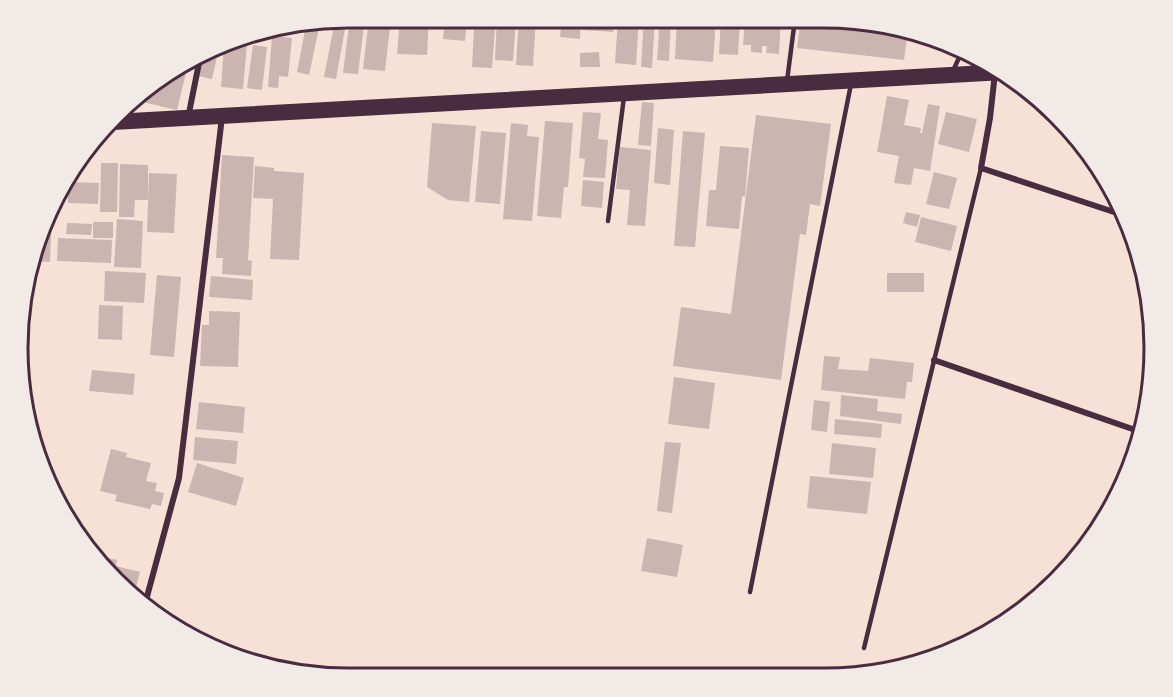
<svg xmlns="http://www.w3.org/2000/svg" width="1173" height="697" viewBox="0 0 1173 697" font-family="Merriweather,serif">
<style>
.building{fill:#ccb4b1}
.lines{fill:none;stroke-linecap:round;stroke-linejoin:round}
.service{stroke:#4a2c40;stroke-width:4.5}
.minor{stroke:#4a2c40;stroke-width:6}
.trunk{stroke:#4a2c40;stroke-width:16}
.rim{fill:none;stroke:#4a2c40;stroke-width:3}
</style>
<rect width="100%" height="100%" fill="#f7e1d7"/>
<g class="building">
<path d="M 347,18 L 336,79 L 324,77 L 335,20 Z"/>
<path d="M 350,18 L 365,18 L 358,74 L 343,73 Z"/>
<path d="M 369,18 L 391,18 L 385,71 L 363,69 Z"/>
<path d="M 400,18 L 429,18 L 427,55 L 397,54 Z"/>
<path d="M 445,18 L 467,18 L 465,41 L 443,39 Z"/>
<path d="M 497,18 L 516,18 L 513,61 L 495,60 Z"/>
<path d="M 519,18 L 536,18 L 533,66 L 516,65 Z"/>
<path d="M 562,18 L 581,18 L 580,39 L 560,37 Z"/>
<path d="M 584,18 L 614,18 L 613,32 L 583,30 Z"/>
<path d="M 618,18 L 639,18 L 636,65 L 615,63 Z"/>
<path d="M 644,18 L 655,18 L 652,68 L 641,67 Z"/>
<path d="M 660,18 L 671,18 L 669,61 L 657,60 Z"/>
<path d="M 677,18 L 716,19 L 713,62 L 675,59 Z"/>
<path d="M 721,19 L 740,19 L 738,55 L 719,54 Z"/>
<path d="M 745,19 L 781,19 L 779,54 L 766,53 L 767,46 L 762,46 L 762,53 L 751,52 L 751,45 L 743,45 Z"/>
<path d="M 801,19 L 846,19 L 908,31 L 904,60 L 797,48 Z"/>
<path d="M 320,23 L 309,75 L 297,72 L 306,25 Z"/>
<path d="M 474,28 L 495,29 L 492,68 L 472,67 Z"/>
<path d="M 272,36 L 292,38 L 288,77 L 279,76 L 278,88 L 268,87 Z"/>
<path d="M 230,42 L 247,44 L 243,89 L 221,87 L 224,45 Z"/>
<path d="M 253,45 L 267,47 L 262,90 L 247,88 Z"/>
<path d="M 219,48 L 212,79 L 198,76 L 202,57 Z"/>
<path d="M 599,52 L 600,67 L 580,67 L 580,53 Z"/>
<path d="M 176,71 L 186,73 L 177,110 L 134,100 L 148,86 Z"/>
<path d="M 887,96 L 909,100 L 904,125 L 921,128 L 920,133 L 922,133 L 928,104 L 940,106 L 930,171 L 914,168 L 911,185 L 894,183 L 899,156 L 877,152 Z"/>
<path d="M 642,102 L 654,103 L 651,146 L 638,145 Z"/>
<path d="M 583,112 L 601,113 L 598,139 L 608,140 L 605,178 L 583,177 L 585,159 L 579,158 Z"/>
<path d="M 946,112 L 977,119 L 969,152 L 938,144 Z"/>
<path d="M 756,115 L 831,124 L 820,206 L 810,204 L 806,235 L 800,234 L 781,380 L 673,366 L 681,307 L 731,314 Z"/>
<path d="M 545,121 L 573,123 L 568,187 L 564,187 L 561,218 L 537,216 Z"/>
<path d="M 432,123 L 476,126 L 469,202 L 448,200 L 427,187 Z"/>
<path d="M 511,123 L 528,125 L 527,136 L 539,137 L 532,221 L 503,219 Z"/>
<path d="M 658,128 L 674,130 L 670,185 L 654,183 Z"/>
<path d="M 481,131 L 506,133 L 500,204 L 475,202 Z"/>
<path d="M 683,131 L 705,133 L 695,247 L 674,246 Z"/>
<path d="M 720,146 L 749,148 L 745,197 L 742,196 L 739,229 L 706,226 L 709,190 L 716,190 Z"/>
<path d="M 620,147 L 651,150 L 645,226 L 627,225 L 630,190 L 616,189 Z"/>
<path d="M 222,155 L 254,157 L 248,260 L 252,261 L 251,276 L 222,274 L 223,258 L 216,258 Z"/>
<path d="M 101,163 L 118,163 L 117,212 L 100,212 Z"/>
<path d="M 120,164 L 148,165 L 148,200 L 135,200 L 134,217 L 119,217 Z"/>
<path d="M 255,166 L 274,168 L 274,171 L 304,173 L 299,260 L 270,259 L 273,199 L 253,198 Z"/>
<path d="M 934,172 L 957,178 L 949,209 L 926,204 Z"/>
<path d="M 149,173 L 177,174 L 174,233 L 147,232 Z"/>
<path d="M 583,180 L 604,182 L 602,208 L 581,206 Z"/>
<path d="M 68,182 L 99,183 L 98,204 L 68,203 Z"/>
<path d="M 52,208 L 50,262 L 35,261 L 36,242 Z"/>
<path d="M 906,212 L 920,215 L 917,227 L 903,223 Z"/>
<path d="M 921,217 L 957,226 L 951,251 L 915,242 Z"/>
<path d="M 117,219 L 143,221 L 141,268 L 114,267 Z"/>
<rect x="93" y="222" width="20" height="16"/>
<path d="M 67,223 L 92,224 L 91,235 L 66,234 Z"/>
<path d="M 58,238 L 112,240 L 111,263 L 57,261 Z"/>
<path d="M 105,271 L 146,273 L 144,303 L 104,301 Z"/>
<rect x="887" y="273" width="37" height="19"/>
<path d="M 157,275 L 181,277 L 174,357 L 150,355 Z"/>
<path d="M 211,276 L 253,280 L 252,300 L 209,297 Z"/>
<path d="M 99,305 L 123,306 L 122,340 L 98,339 Z"/>
<path d="M 209,311 L 240,312 L 238,367 L 200,366 L 202,325 L 209,325 Z"/>
<path d="M 824,356 L 840,357 L 838,369 L 868,371 L 870,358 L 914,363 L 912,382 L 907,382 L 905,399 L 821,390 Z"/>
<path d="M 92,370 L 135,374 L 133,395 L 89,391 Z"/>
<path d="M 674,377 L 715,383 L 709,429 L 668,424 Z"/>
<path d="M 841,395 L 878,399 L 877,411 L 902,414 L 901,424 L 840,416 Z"/>
<path d="M 814,400 L 830,402 L 827,432 L 811,430 Z"/>
<path d="M 199,402 L 245,407 L 243,433 L 196,429 Z"/>
<path d="M 835,419 L 882,424 L 881,438 L 834,434 Z"/>
<path d="M 195,437 L 238,441 L 236,464 L 193,460 Z"/>
<path d="M 665,442 L 681,443 L 672,513 L 657,511 Z"/>
<path d="M 832,443 L 876,448 L 873,478 L 829,474 Z"/>
<path d="M 111,449 L 127,453 L 126,457 L 151,463 L 146,481 L 157,483 L 155,491 L 164,493 L 161,506 L 152,504 L 150,509 L 115,501 L 117,495 L 100,491 Z"/>
<path d="M 197,463 L 244,478 L 236,506 L 188,492 Z"/>
<path d="M 810,476 L 871,482 L 867,514 L 807,508 Z"/>
<path d="M 647,538 L 683,545 L 677,577 L 641,571 Z"/>
<path d="M 97,556 L 117,560 L 116,566 L 140,572 L 134,595 L 96,559 Z"/>
</g>
<g class="lines">
<g class="service">
<path d="M 953,71 L 962,51"/>
<path d="M 787,81 L 795,19"/>
<path d="M 608,221 L 624,97"/>
<path d="M 750,592 L 851,84"/>
<path d="M 864,648 L 981,168"/>
</g>
<g class="minor">
<path d="M 995,73 L 990,118 L 981,168 L 1120,214"/>
<path d="M 188,118 L 200,58"/>
<path d="M 934,360 L 1141,432"/>
<path d="M 145,604 L 179,478 L 222,117"/>
</g>
<path class="trunk" d="M 113,122 L 1004,72"/>
</g>
<path d="M0 0H1173V697H0ZM348 28H824A320 320 0 0 1 1144 348V348A320 320 0 0 1 824 668H348A320 320 0 0 1 28 348V348A320 320 0 0 1 348 28Z" fill="#f1eae7" fill-rule="evenodd"/>
<path class="rim" d="M348 28H824A320 320 0 0 1 1144 348V348A320 320 0 0 1 824 668H348A320 320 0 0 1 28 348V348A320 320 0 0 1 348 28Z"/>
</svg>
